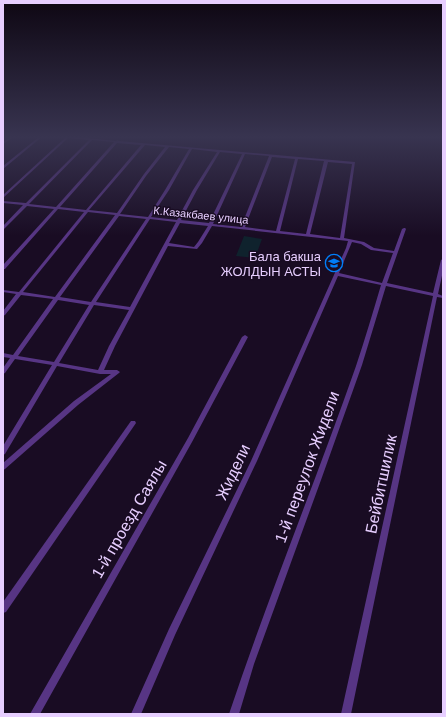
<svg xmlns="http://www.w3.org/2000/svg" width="446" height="717" viewBox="0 0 446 717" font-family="Arial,sans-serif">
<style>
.green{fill:#0f222d}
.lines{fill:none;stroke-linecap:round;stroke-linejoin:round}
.minor{fill:#573584;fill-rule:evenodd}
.labels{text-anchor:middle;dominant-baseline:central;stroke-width:3;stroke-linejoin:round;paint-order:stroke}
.far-street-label{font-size:11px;fill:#e7ceff;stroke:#190c23}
.poi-label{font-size:13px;fill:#e7ceff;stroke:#190c23;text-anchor:end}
.near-street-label{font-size:16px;fill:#e7ceff;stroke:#190c23}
</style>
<rect width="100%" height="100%" fill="#190c23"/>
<g class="green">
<path d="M 104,136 L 163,136 L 160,141 Z"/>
<path d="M 244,236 L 262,239 L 255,258 L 236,256 Z"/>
</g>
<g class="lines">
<g class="minor">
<path d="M 12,136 L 15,136 L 3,144 L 3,142 Z"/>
<path d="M 40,136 L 43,136 L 3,169 L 3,166 Z"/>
<path d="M 51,136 L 68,136 L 116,141 L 117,140 L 119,141 L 355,162 L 344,238 L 364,242 L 374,248 L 394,251 L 402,229 L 404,228 L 405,228 L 406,229 L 387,283 L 433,293 L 441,260 L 443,259 L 443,271 L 438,294 L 443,296 L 443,298 L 437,297 L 351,714 L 341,714 L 433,296 L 386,286 L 362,365 L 321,480 L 254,664 L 239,714 L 229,714 C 268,597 315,483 356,366 C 365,339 373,312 381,285 L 338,276 L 257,461 L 175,635 L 141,714 L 131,714 L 169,629 L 251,461 L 346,248 L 348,241 L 212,226 L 202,243 L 197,249 L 168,246 L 115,346 L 104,370 L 117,370 L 120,372 L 119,373 L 78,405 L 5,469 L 3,470 L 3,463 L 74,401 L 111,374 L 100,374 L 57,366 L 5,454 L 3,455 L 3,446 L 52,365 L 15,359 L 5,373 L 3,374 L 3,368 L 10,358 L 3,357 L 3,353 L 13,355 L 53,299 L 21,295 L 5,315 L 3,316 L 3,311 L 16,294 L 3,292 L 3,290 L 19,292 L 84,212 L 58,209 L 5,269 L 3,269 L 3,265 L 54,209 L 27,206 L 4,229 L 3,229 L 3,226 L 23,205 L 3,203 L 3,201 L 26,203 L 89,140 L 68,138 L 3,198 L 3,195 L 65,138 L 53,137 ZM 92,140 L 114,142 L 56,207 L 29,204 ZM 117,143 L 141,145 L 86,210 L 60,207 ZM 145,145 L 165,147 L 144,174 L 117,213 L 89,210 ZM 169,147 L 189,149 L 165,190 L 148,217 L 120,214 L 146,176 ZM 192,149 L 217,152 L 193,190 L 177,220 L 151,217 L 169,190 ZM 220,152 L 242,154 L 209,223 L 181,220 L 197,190 ZM 245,154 L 269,156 L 241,227 L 213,224 ZM 272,157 L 295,159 L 276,231 L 245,227 ZM 298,159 L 324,161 L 306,234 L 280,231 ZM 328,162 L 352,164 L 340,238 L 310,234 ZM 88,212 L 115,215 L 55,297 L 23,292 ZM 119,216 L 146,219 L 91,302 L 60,297 ZM 150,219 L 176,222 L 130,307 L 96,302 ZM 180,223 L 208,226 L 198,242 L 194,247 L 169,243 ZM 352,242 L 361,244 L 371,250 L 393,253 L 382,283 L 339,273 ZM 58,300 L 89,305 L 54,362 L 18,356 ZM 94,305 L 129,310 L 109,346 L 98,370 L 59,363 Z"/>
<path d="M 245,335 L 248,337 L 192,442 L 40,714 L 30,714 L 188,438 L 242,337 Z"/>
<path d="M 131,421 L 135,421 L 136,423 L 6,612 L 3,613 L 3,602 Z"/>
</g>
</g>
<linearGradient id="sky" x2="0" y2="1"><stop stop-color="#0e0713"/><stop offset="0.58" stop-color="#383450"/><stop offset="1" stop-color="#383450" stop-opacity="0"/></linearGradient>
<rect width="446" height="236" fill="url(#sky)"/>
<defs>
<symbol id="school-ring" viewBox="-11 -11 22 22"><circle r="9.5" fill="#190c23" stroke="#007ef9" stroke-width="1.5"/><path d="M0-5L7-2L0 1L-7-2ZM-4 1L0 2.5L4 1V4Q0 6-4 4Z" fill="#007ef9"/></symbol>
</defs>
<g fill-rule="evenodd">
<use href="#school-ring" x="324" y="253" width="20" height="20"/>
</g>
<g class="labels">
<g class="far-street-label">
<text transform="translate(201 215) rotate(6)">К.Казакбаев улица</text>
</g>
<g class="poi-label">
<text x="321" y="256">Бала бакша<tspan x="321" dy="15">ЖОЛДЫН АСТЫ</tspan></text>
</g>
<g class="near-street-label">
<text transform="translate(307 467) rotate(-70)">1-й переулок Жидели</text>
<text transform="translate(233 472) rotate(-65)">Жидели</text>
<text transform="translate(381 484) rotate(-78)">Бейбитшилик</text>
<text transform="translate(129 519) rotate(-60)">1-й проезд Саялы</text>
</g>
</g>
<rect width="446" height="717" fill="none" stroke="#e7ceff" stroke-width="8"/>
</svg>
